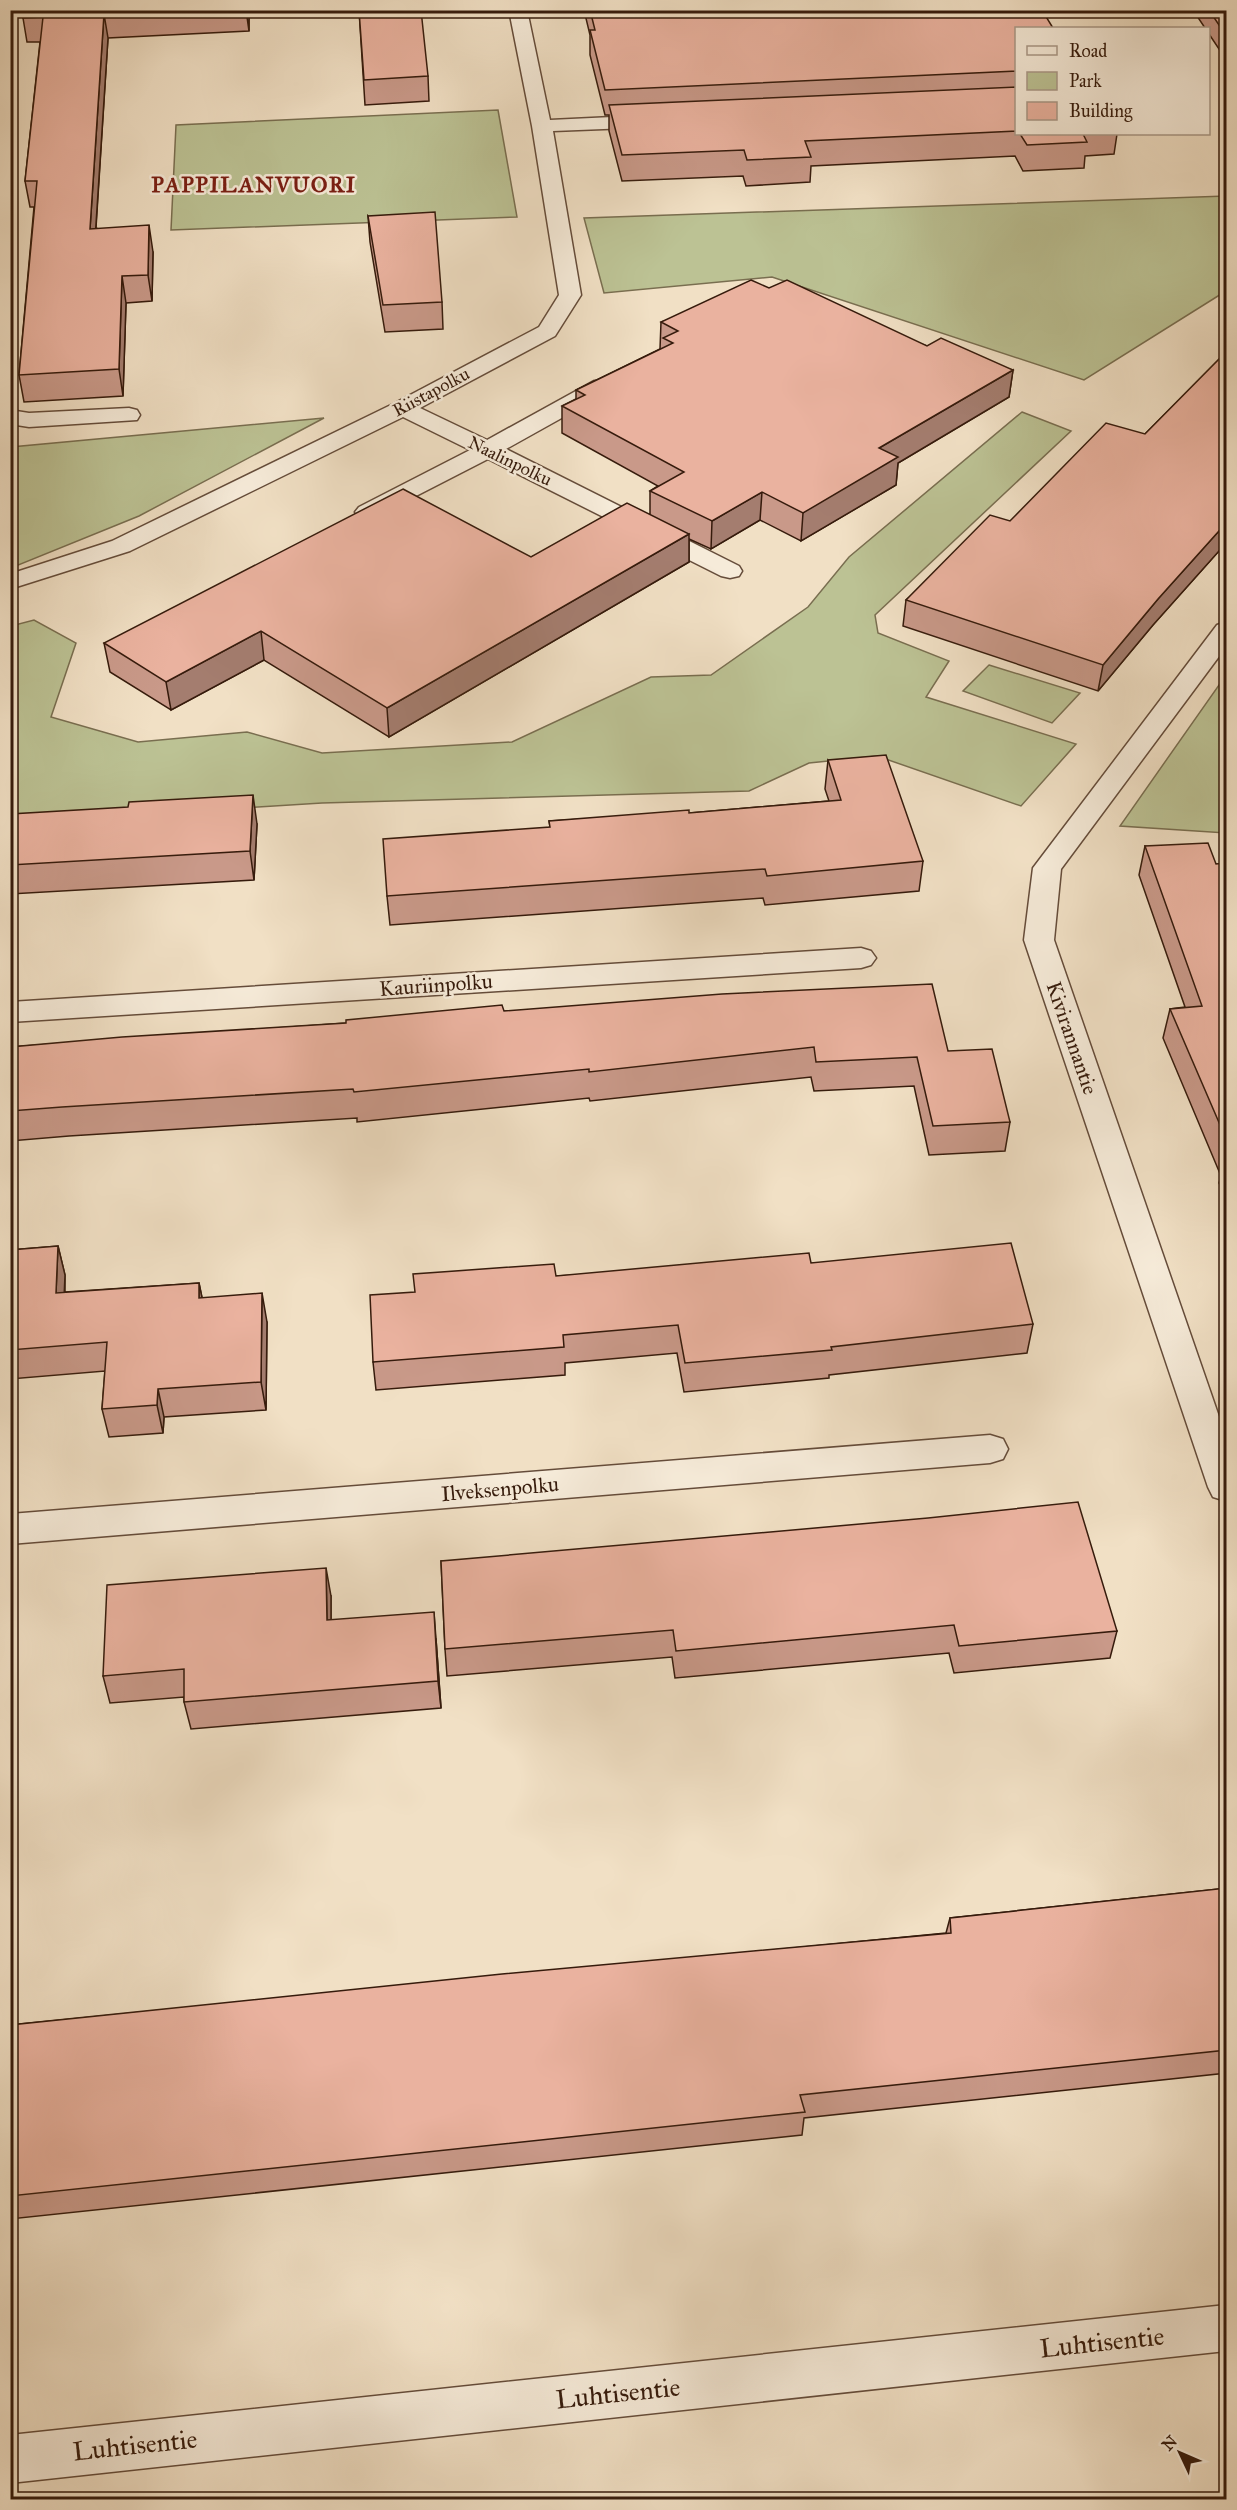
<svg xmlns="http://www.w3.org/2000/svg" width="1237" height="2510" viewBox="0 0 1237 2510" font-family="'IM FELL Great Primer',serif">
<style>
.green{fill:#bcc294;stroke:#796e50;stroke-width:1.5}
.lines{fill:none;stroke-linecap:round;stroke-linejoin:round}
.minor-casing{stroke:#654c3a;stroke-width:3}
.minor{fill:#f6ebd9;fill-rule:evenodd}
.wall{fill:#c99989;stroke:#361b0c;stroke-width:1.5}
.shaded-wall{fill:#a47d6f;stroke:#361b0c;stroke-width:1.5}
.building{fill:#eab29f;stroke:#361b0c;stroke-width:1.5}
.labels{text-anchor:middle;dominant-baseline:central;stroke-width:5;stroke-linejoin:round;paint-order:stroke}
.far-street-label{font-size:18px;fill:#361b0c;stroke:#f6ebd9}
.street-label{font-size:21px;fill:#361b0c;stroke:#f6ebd9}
.far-district-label{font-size:22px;font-weight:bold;letter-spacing:1.5px;fill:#7a1f14;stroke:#f6ebd9}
.near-street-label{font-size:26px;fill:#361b0c;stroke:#f6ebd9}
</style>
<rect width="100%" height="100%" fill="#f1e0c5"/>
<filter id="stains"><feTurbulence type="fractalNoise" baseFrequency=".00333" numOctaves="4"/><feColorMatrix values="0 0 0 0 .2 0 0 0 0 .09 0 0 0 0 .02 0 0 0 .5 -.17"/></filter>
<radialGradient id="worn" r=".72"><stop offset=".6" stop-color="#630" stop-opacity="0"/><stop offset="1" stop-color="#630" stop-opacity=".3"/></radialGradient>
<g class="green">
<path d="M 498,110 L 517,217 L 171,230 L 176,125 Z"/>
<path d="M 1226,196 L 1226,291 L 1084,380 L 772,277 L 604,293 L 584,218 Z"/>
<path d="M 1022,412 L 1071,431 L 875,615 L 878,633 L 949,661 L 926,697 L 1076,744 L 1021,806 L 877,756 L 809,763 L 749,791 L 322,803 L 11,822 L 11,626 L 34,620 L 76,643 L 51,717 L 138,742 L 247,732 L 322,753 L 512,742 L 651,677 L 711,675 L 808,607 L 849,557 Z"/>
<path d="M 324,418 L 139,516 L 11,568 L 11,447 Z"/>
<path d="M 989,665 L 1080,693 L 1052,723 L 963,691 Z"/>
<path d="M 1226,675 L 1226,833 L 1120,826 Z"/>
</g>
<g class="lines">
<defs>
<g id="minor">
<path d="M 509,10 L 527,10 L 550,120 L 654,115 L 664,121 L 654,127 L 553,131 L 581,295 L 555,336 L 420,408 L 487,440 L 594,381 L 610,381 L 613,386 L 610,391 L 506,449 L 739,566 L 742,571 L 739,576 L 730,578 L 721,576 L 488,459 L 375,517 L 367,519 L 359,517 L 355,512 L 359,507 L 470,450 L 403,417 L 130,551 L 10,589 L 10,574 L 112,541 L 395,403 L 539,327 L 559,295 L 532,126 Z"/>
<path d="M 129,408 L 137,410 L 140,415 L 137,420 L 29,427 L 10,424 L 10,410 L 29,413 Z"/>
<path d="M 1226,622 L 1226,647 L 1061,869 L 1054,940 L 1226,1437 L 1226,1501 L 1213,1497 L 1208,1487 L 1024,940 L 1033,868 L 1217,625 Z"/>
<path d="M 861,948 L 871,951 L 876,958 L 871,965 L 861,968 L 10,1022 L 10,1002 Z"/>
<path d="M 990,1435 L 1003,1439 L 1008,1449 L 1003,1459 L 990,1463 L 10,1544 L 10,1514 Z"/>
<path d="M 1226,2305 L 1226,2351 L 10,2483 L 10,2435 Z"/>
</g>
</defs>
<use href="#minor" class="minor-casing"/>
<use href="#minor" class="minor"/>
</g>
<g class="wall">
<path d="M 23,10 L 249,10 L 249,31 L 108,38 L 96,228 L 153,252 L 152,301 L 126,303 L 123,396 L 24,402 L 19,375 L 34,207 L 30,207 L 25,181 L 40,42 L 27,42 L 23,18 Z"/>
<path d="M 359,10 L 428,76 L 429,101 L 365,105 Z"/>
<path d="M 584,10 L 1042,10 L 1017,28 L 1017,134 L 1117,134 L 1114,154 L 1085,156 L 1084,168 L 1023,171 L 1015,156 L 811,166 L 810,182 L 746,186 L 743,176 L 622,181 L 609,131 L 609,115 L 605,115 L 590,55 L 590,35 Z"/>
<path d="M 1193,10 L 1227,10 L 1227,61 L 1209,34 L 1209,28 L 1205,28 Z"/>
<path d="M 368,216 L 442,302 L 443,329 L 385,332 L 370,242 Z"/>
<path d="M 769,288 L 927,346 L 1013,370 L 1009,397 L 898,463 L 896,485 L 801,541 L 760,520 L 711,549 L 689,539 L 689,562 L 389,737 L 264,660 L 171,710 L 110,672 L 104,643 L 531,557 L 650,514 L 650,491 L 658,486 L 562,433 L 562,406 L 576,399 L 576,390 L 660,349 L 661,322 Z"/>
<path d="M 1227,351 L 1227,542 L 1153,625 L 1098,691 L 903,626 L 906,600 L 1010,521 L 1145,434 Z"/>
<path d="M 828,760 L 923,861 L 919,891 L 765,905 L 763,898 L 390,925 L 387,896 L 550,827 L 549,821 L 689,813 L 829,801 L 825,789 Z"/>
<path d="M 10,814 L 257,824 L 254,880 L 10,894 Z"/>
<path d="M 1145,846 L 1216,864 L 1227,863 L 1227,1200 L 1219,1183 L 1221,1176 L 1163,1038 L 1170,1009 L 1185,1007 L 1139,875 Z"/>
<path d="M 504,1011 L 948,1051 L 1010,1122 L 1005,1151 L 929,1155 L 914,1086 L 814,1091 L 811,1077 L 590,1101 L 589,1098 L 357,1122 L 357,1118 L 69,1136 L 10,1141 L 10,1047 L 346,1023 Z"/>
<path d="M 58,1246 L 65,1275 L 65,1292 L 199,1283 L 202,1298 L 267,1322 L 266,1410 L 164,1417 L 163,1433 L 109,1437 L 102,1409 L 105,1371 L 10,1379 L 10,1250 Z"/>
<path d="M 811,1263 L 1033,1324 L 1027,1353 L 829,1375 L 829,1378 L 684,1392 L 677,1353 L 565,1363 L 565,1375 L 376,1390 L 373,1362 L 556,1276 Z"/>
<path d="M 441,1561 L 1117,1631 L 1110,1658 L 954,1673 L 949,1653 L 675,1678 L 672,1657 L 447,1676 L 445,1649 Z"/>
<path d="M 331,1596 L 331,1620 L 436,1639 L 441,1708 L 191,1729 L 184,1702 L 184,1697 L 110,1703 L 103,1676 Z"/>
<path d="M 1227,1888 L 1227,2073 L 804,2118 L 802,2135 L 10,2219 L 10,2025 L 946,1933 L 950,1918 Z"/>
</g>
<g class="shaded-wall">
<path d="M 246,10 L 249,10 L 249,31 Z"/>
<path d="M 104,14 L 108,38 L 94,255 L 90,229 Z"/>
<path d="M 149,225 L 153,252 L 152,301 L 148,275 Z"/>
<path d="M 122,276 L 126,303 L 123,396 L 119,369 Z"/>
<path d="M 1013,370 L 1009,397 L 898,463 L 896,485 L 801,541 L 803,513 L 879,448 Z"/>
<path d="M 762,492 L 760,520 L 711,549 L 712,521 Z"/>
<path d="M 1227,522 L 1227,542 L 1153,625 L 1098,691 L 1103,665 L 1158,599 Z"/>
<path d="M 689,534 L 689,562 L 389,737 L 387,708 Z"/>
<path d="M 261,631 L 264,660 L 171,710 L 166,682 Z"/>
<path d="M 253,795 L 257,824 L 254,880 L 250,851 Z"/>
<path d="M 58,1246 L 65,1275 L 63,1321 L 56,1293 Z"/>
<path d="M 199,1283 L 205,1312 L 199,1298 Z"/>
<path d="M 262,1293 L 267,1322 L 266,1410 L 261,1382 Z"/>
<path d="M 158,1389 L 164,1417 L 163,1433 L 157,1405 Z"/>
<path d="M 326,1568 L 331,1596 L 331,1647 L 327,1620 Z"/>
<path d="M 434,1612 L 436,1639 L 441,1708 L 438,1681 Z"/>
</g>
<g class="building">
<path d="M 23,10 L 162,10 L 104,14 L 90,229 L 149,225 L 148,275 L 122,276 L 119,369 L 19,375 L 37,181 L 25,181 L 43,17 L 23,18 Z"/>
<path d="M 359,10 L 421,10 L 428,76 L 364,80 Z"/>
<path d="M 590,10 L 1042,10 L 1053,28 L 1017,28 L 1017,71 L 605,90 L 590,30 L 595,30 Z"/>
<path d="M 1209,10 L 1227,10 L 1227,37 Z"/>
<path d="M 1017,87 L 1017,131 L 805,141 L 811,157 L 747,160 L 744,150 L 622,155 L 609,105 Z"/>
<path d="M 1020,134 L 1083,134 L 1087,142 L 1027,145 Z"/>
<path d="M 435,212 L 442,302 L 383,305 L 368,216 Z"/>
<path d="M 751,280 L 769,288 L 787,280 L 927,346 L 941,338 L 1013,370 L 879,448 L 898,457 L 803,513 L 762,492 L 712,521 L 650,491 L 684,472 L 562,406 L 585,395 L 576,390 L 673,343 L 663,338 L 678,331 L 661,322 Z"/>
<path d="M 1227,351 L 1227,522 L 1158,599 L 1103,665 L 906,600 L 990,515 L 1010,521 L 1106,423 L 1145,434 Z"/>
<path d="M 403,489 L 531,557 L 627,503 L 689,534 L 387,708 L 261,631 L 166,682 L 104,643 Z"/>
<path d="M 886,755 L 923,861 L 767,876 L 765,869 L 387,896 L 383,839 L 550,827 L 549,821 L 689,810 L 689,813 L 841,800 L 828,760 Z"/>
<path d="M 253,795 L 250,851 L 10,865 L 10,814 L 128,807 L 129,802 Z"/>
<path d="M 1208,843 L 1216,864 L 1227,863 L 1227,1141 L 1170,1009 L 1202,1006 L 1145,846 Z"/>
<path d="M 932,984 L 948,1051 L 992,1049 L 1010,1122 L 933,1126 L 917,1057 L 816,1062 L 814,1047 L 589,1072 L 589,1069 L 354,1092 L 353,1089 L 62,1107 L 10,1111 L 10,1047 L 122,1037 L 346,1023 L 346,1020 L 502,1005 L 504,1011 L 722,994 Z"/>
<path d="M 1011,1243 L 1033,1324 L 831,1347 L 832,1350 L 685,1363 L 678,1325 L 563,1335 L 564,1347 L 373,1362 L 370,1295 L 415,1292 L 413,1274 L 554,1264 L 556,1276 L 809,1253 L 811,1263 Z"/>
<path d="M 58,1246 L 56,1293 L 199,1283 L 199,1298 L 262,1293 L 261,1382 L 158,1389 L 157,1405 L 102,1409 L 107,1342 L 10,1350 L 10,1250 Z"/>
<path d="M 1078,1502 L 1117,1631 L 959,1646 L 954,1625 L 676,1651 L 673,1630 L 445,1649 L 441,1561 L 928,1518 Z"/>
<path d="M 326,1568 L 327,1620 L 434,1612 L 438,1681 L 184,1702 L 184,1669 L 103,1676 L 107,1585 Z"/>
<path d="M 1227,1888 L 1227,2050 L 800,2095 L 805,2112 L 10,2196 L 10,2025 L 502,1974 L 951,1933 L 950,1918 Z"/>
</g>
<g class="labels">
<g class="far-street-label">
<text transform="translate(431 392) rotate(-28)">Riistapolku</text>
<text transform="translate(510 461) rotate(26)">Naalinpolku</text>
</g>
<g class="street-label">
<text transform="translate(436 985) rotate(-4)">Kauriinpolku</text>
<text transform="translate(1072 1038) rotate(71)">Kivirannantie</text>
<text transform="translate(500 1489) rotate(-5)">Ilveksenpolku</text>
</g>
<g class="far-district-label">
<text x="254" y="184">PAPPILANVUORI</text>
</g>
<g class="near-street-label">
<text transform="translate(1102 2342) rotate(-6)">Luhtisentie</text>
<text transform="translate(618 2393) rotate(-6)">Luhtisentie</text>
<text transform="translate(135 2445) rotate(-6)">Luhtisentie</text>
</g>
</g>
<rect width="1237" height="2510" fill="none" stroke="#f1e0c5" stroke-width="36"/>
<rect x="12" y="12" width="1213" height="2486" fill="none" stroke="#361b0c" stroke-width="3"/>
<rect x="18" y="18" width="1201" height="2474" fill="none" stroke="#361b0c" stroke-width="1.5"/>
<rect x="1015" y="27" width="195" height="108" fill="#f6ebd9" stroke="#a99887" stroke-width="1.5"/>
<rect x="1027" y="46" width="30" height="9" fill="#f6ebd9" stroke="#a99887" stroke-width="1.5"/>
<text x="1069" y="57" font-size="18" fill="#361b0c">Road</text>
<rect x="1027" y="72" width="30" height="18" fill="#bcc294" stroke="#a99887" stroke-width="1.5"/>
<text x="1069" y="87" font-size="18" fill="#361b0c">Park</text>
<rect x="1027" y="102" width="30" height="18" fill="#eab29f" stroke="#a99887" stroke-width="1.5"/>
<text x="1069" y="117" font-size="18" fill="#361b0c">Building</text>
<g transform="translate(1180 2453) rotate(314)" stroke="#f6ebd9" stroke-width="4.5" paint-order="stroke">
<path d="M0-4.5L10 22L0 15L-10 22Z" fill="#361b0c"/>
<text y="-9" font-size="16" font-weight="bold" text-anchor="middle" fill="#361b0c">N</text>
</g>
<rect width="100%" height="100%" filter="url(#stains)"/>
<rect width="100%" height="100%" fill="url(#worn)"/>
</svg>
